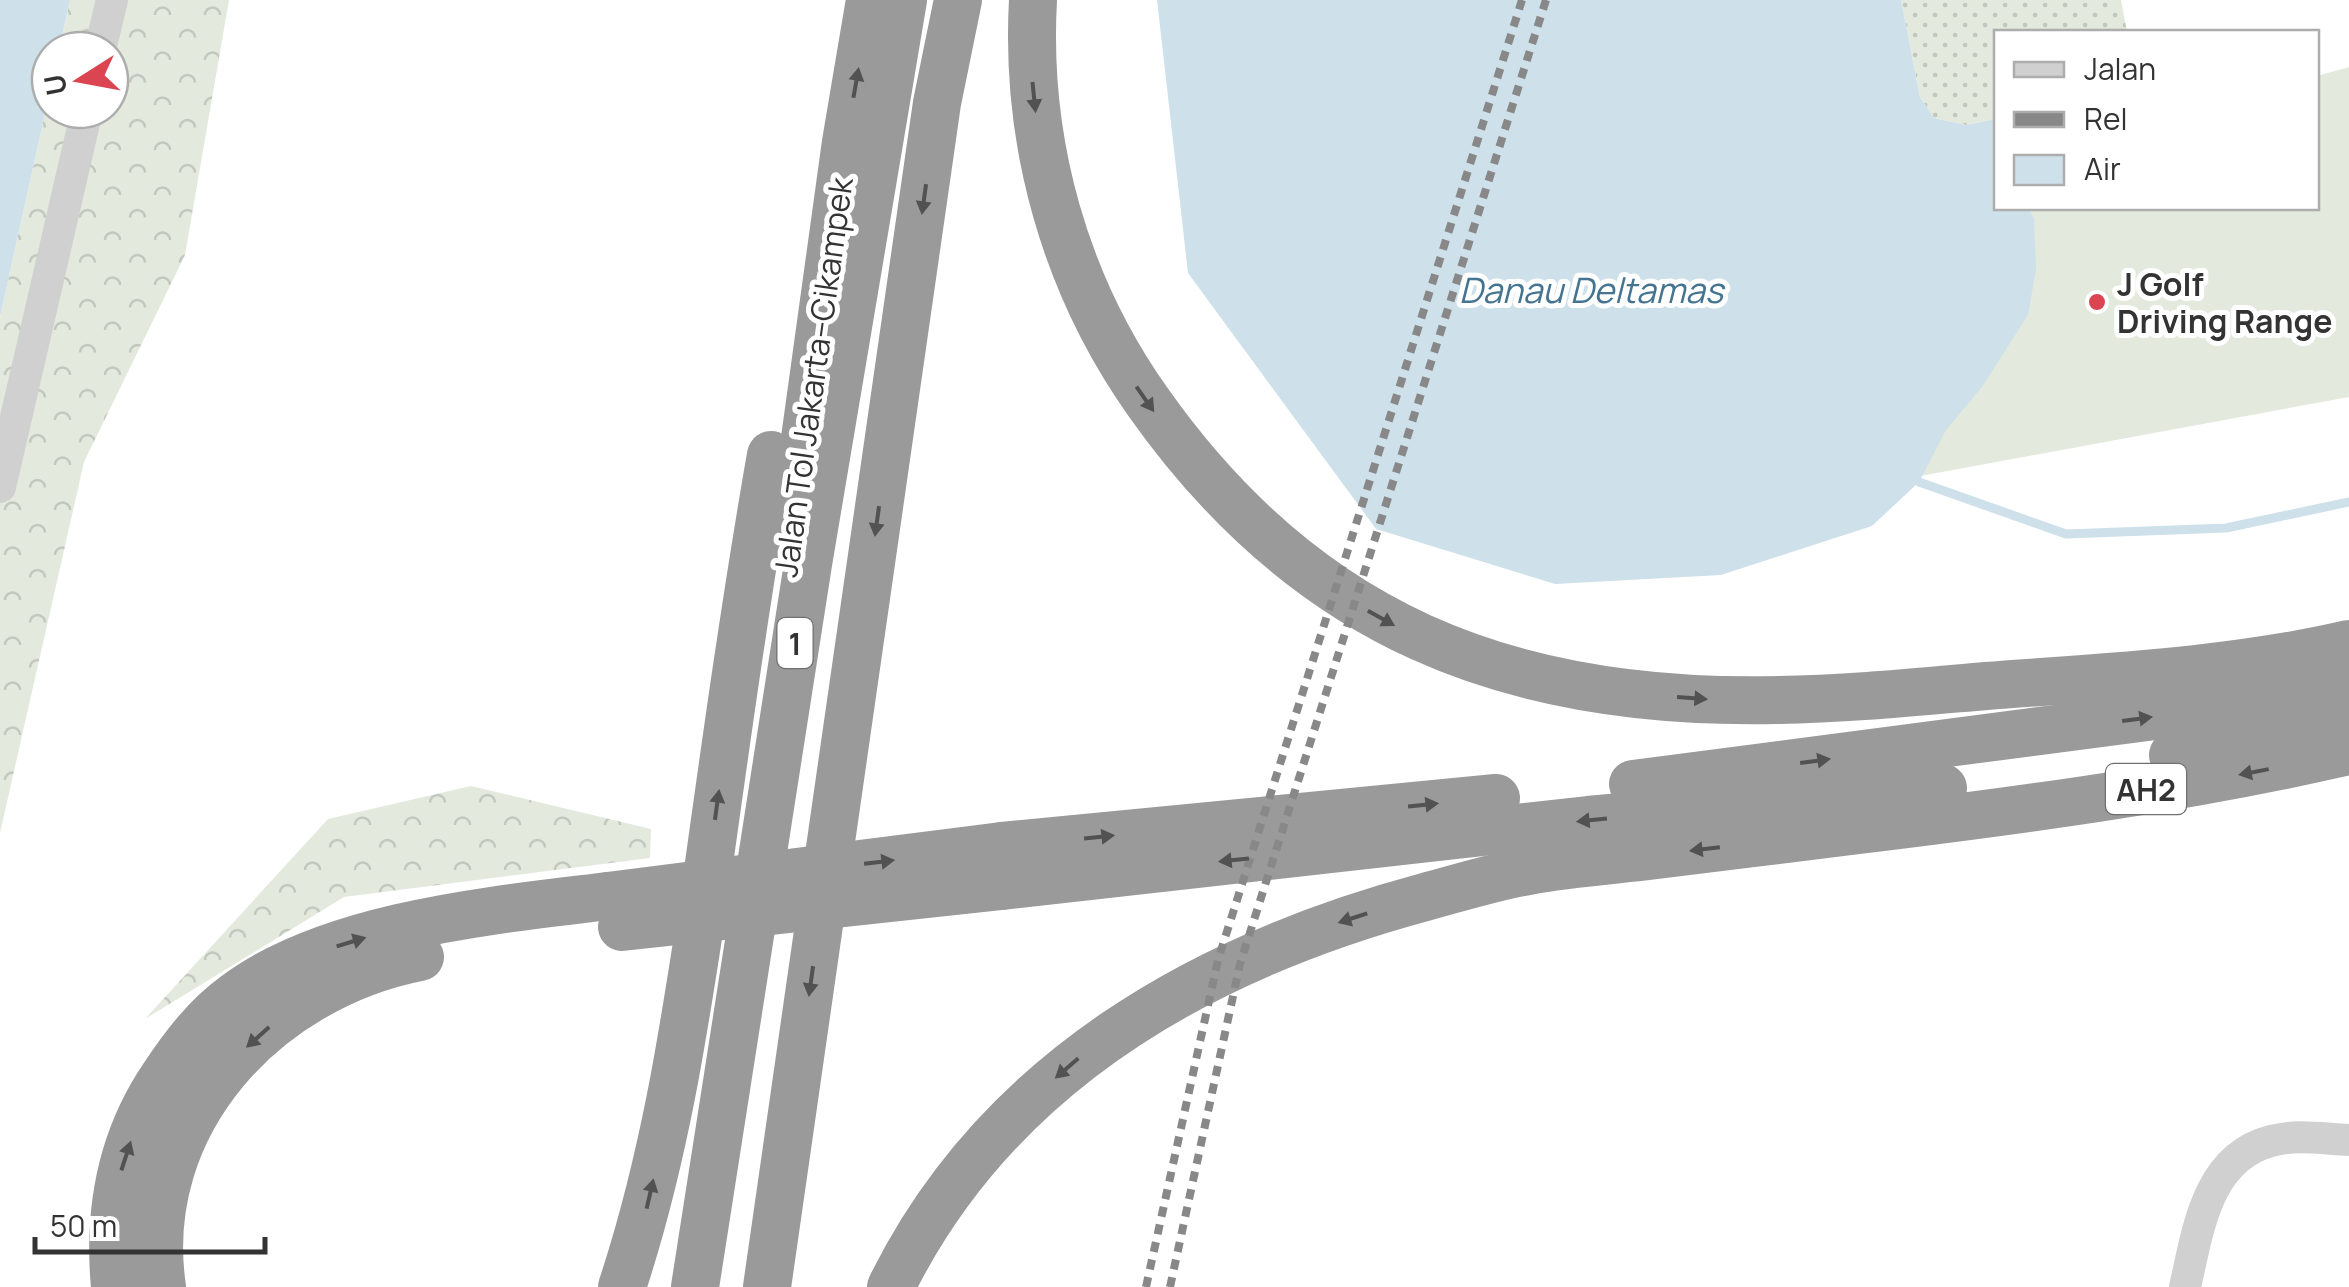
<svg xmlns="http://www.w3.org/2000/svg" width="2349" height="1287" viewBox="0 0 2349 1287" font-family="Manrope,sans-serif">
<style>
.grass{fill:url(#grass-dots)}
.forest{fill:url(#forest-crowns)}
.garden{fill:#e3e9dd}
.water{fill:#cee0ea}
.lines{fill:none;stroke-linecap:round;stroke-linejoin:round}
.stream{stroke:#cee0ea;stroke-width:9}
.minor{stroke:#d0d0d0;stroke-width:32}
.highway{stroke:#9a9a9a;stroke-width:48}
.rail{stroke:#888;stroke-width:8;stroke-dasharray:10 8;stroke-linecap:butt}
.highway-bridge{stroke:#9a9a9a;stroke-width:48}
.oneway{fill:#525252}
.poi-dot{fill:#da4551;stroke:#fff;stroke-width:4}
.labels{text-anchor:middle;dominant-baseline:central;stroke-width:10;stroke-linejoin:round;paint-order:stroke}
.shield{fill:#fff;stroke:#707070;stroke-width:2.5}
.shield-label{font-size:30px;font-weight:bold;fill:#333}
.poi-label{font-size:32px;font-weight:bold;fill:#333;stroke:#fff;text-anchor:start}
.street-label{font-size:32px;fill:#333;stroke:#fff}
.water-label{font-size:35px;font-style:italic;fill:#457491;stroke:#fff}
</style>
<defs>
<pattern id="grass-dots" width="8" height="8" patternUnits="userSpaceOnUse" patternTransform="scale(2.5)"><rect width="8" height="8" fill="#e3e9dd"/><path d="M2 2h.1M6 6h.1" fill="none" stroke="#c3c8be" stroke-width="1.8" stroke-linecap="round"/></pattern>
<pattern id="forest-crowns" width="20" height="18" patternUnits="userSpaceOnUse" patternTransform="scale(2.5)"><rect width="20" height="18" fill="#e3e9dd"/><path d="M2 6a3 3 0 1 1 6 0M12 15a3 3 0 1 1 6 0" fill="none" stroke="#c3c8be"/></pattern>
</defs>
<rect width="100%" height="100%" fill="#fff"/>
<path class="grass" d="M 1901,0 L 2121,0 L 2127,32 L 1996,32 L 1996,119 L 1966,125 L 1934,118 L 1920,97 Z"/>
<g class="forest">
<path d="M 70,0 L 229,0 L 185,255 L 84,462 L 0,833 L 0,317 L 50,91 L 50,110 L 110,110 L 110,50 L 59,50 Z"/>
<path d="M 471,786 L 651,829 L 650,858 L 344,897 L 145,1019 L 328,819 Z"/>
</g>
<path class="garden" d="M 2349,67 L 2349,397 L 1877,484 L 1996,208 L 2316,208 L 2317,76 Z"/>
<g class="water">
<path d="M 0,0 L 70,0 L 59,50 L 50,50 L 50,91 L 0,317 Z"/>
<path d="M 1157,0 L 1901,0 L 1920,97 L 1934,118 L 1966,125 L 1996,119 L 1996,208 L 2028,208 L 2034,219 L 2036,269 L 2028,315 L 1982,387 L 1946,430 L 1919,482 L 1872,526 L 1721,575 L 1555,584 L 1376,529 L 1188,273 Z"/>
</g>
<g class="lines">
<path class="stream" d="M 1911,476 L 1919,482 L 2066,534 L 2226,528 L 2349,502"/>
<g class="minor">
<path d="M 100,50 L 112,0"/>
<path d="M 0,487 L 87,110"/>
<path d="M 2185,1287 C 2198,1231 2206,1158 2271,1141 C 2296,1134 2324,1139 2349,1140"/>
</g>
<g class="highway">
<path d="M 1033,0 C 1025,143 1065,285 1148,402 C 1306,626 1508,706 1778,700 C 1847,699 1917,692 1986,686 C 2105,677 2233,671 2349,644"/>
<path d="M 794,518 L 846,142 L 870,0"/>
<path d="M 2173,755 L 2349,717"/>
<path d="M 1633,784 L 2155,716 L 2332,679"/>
<path d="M 1002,846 L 1496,798"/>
<path d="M 1002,886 L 1588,820 L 1943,788"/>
<path d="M 115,1287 C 108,1212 121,1139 164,1076 C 184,1046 206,1017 235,996 C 329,925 494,910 608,896"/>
<path d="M 162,1287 C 138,1123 266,987 420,957"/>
<path d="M 622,1287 C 666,1154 685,1023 706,885 C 726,741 746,598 771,455"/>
<path d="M 767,1287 L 937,103 L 958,0"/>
<path d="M 891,1287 C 997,1072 1202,957 1425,897 C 1459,888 1494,877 1528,871 C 1565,864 1604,861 1641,857 C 1714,848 1786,839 1859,830 C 2023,810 2188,788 2349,751"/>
</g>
<g class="rail">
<path d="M 1146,1287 L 1218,960 L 1522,0"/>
<path d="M 1170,1287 L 1240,964 L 1546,0"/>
</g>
<g class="highway-bridge">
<path d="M 608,896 L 1002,846"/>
<path d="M 622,927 L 1002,886"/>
<path d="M 695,1287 L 808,564 L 903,0"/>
</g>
</g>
<defs><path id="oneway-solid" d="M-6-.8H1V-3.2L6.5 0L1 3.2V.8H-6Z" transform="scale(2.5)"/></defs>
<g class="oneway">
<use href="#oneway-solid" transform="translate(856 83) rotate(-80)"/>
<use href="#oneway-solid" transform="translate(1034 97) rotate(84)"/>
<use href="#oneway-solid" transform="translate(924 199) rotate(98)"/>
<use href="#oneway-solid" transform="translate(1145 399) rotate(55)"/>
<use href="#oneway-solid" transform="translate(877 521) rotate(98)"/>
<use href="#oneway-solid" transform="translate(1381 618) rotate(29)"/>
<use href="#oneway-solid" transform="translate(1692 698) rotate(4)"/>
<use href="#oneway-solid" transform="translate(2137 719) rotate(-8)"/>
<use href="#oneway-solid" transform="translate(1815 761) rotate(-8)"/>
<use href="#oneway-solid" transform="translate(2254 772) rotate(169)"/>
<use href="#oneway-solid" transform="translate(717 805) rotate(-82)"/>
<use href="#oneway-solid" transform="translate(1423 805) rotate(-6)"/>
<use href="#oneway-solid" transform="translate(1592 820) rotate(174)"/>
<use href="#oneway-solid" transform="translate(1099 837) rotate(-6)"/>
<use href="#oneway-solid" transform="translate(1705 849) rotate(173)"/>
<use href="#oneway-solid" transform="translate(1234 860) rotate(174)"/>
<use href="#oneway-solid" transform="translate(879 862) rotate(-7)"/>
<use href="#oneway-solid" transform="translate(1353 918) rotate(162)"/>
<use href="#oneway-solid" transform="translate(351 942) rotate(-17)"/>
<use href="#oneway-solid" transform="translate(811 981) rotate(98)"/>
<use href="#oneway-solid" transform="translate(258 1037) rotate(138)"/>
<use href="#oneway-solid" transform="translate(1067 1068) rotate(139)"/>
<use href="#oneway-solid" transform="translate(126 1156) rotate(-72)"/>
<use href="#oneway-solid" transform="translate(650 1194) rotate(-77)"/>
</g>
<circle class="poi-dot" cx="2097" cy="302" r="10"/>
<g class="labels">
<g class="shield">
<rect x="777.5" y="618" width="35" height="50" rx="8"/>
<rect x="2106" y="764" width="80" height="50" rx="8"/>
</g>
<g class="shield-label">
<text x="795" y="643">1</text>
<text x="2146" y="789">AH2</text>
</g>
<g class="poi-label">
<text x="2117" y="284">J Golf<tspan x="2117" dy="37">Driving Range</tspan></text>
</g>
<g class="street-label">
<text transform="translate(813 377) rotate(-82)">Jalan Tol Jakarta–Cikampek</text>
</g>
<g class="water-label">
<text x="1591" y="290">Danau Deltamas</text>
</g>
</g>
<rect x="1994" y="30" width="325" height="180" fill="#ffffff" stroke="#adadad" stroke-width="2.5"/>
<rect x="2014" y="62" width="50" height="15" fill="#d0d0d0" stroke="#adadad" stroke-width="2.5"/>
<text x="2084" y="80" font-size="30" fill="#333333">Jalan</text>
<rect x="2014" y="112" width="50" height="15" fill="#888888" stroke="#adadad" stroke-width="2.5"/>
<text x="2084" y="130" font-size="30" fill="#333333">Rel</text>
<rect x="2014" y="155" width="50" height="30" fill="#cee0ea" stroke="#adadad" stroke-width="2.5"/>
<text x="2084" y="180" font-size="30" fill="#333333">Air</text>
<g transform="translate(80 80) rotate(259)"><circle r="48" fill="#ffffff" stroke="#adadad" stroke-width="2.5"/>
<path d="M0-8L18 38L0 25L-18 38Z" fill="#da4551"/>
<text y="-15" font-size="28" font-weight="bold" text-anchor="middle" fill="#333333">U</text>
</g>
<path d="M35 1237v15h230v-15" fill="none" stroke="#333333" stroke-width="5"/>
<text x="50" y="1237" font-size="30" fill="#333333" stroke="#ffffff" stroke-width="8" paint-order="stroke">50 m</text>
</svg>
